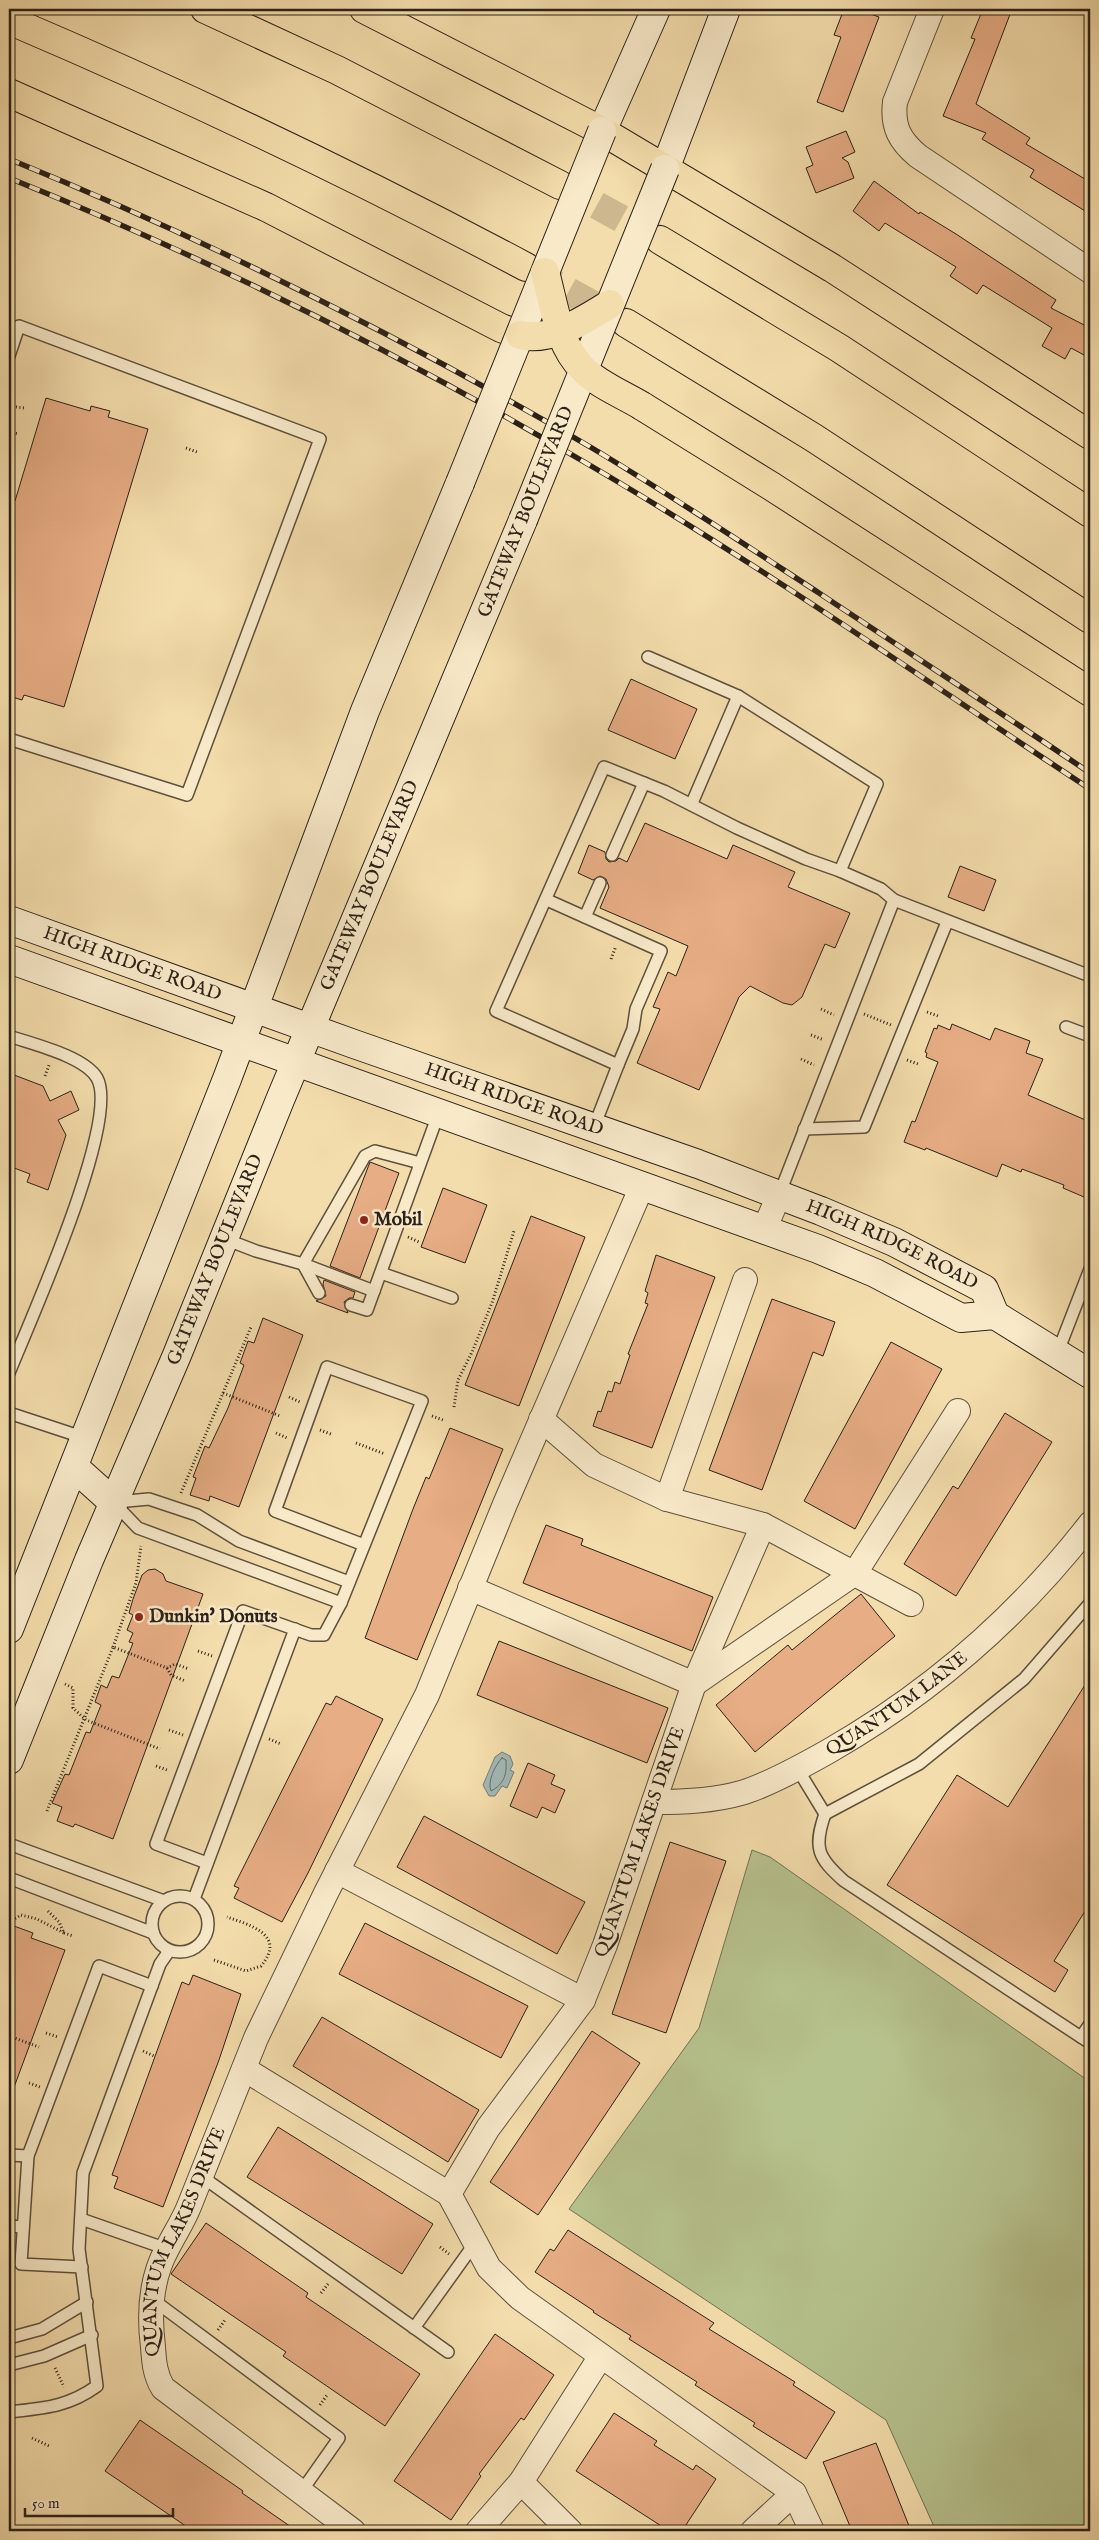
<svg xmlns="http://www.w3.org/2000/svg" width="1099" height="2540" viewBox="0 0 1099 2540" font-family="'IM FELL English',serif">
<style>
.green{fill:#b6c28d;stroke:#707252}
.water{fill:#a2b8b6;stroke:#727c76}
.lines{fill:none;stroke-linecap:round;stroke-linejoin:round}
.shore{stroke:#666c66;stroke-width:1}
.building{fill:#e7ad85;stroke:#2b2117}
.highway-tunnel{stroke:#ccb78e;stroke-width:28;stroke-dasharray:28 14;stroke-linecap:butt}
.lane-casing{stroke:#5d503c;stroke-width:14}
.street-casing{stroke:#5d503c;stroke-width:26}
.secondary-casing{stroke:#2b2117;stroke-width:30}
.highway-casing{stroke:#2b2117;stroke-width:30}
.path{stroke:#2b2117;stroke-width:3;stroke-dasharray:1 2.5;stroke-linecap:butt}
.lane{stroke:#f8e9c9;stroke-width:11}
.street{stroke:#f8e9c9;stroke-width:24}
.secondary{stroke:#f8e9c9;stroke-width:28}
.highway{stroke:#f4ddac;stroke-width:28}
.rail-casing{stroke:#2b2117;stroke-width:5.5}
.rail{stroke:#f8e9c9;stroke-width:4;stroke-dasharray:11;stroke-linecap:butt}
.secondary-bridge-casing{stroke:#2b2117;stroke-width:30;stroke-linecap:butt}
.highway-bridge-casing{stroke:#2b2117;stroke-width:30;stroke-linecap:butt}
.secondary-bridge{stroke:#f8e9c9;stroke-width:28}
.highway-bridge{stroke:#f4ddac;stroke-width:28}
.poi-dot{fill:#8f2418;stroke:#f8e9c9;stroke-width:2}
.labels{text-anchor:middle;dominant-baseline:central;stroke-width:5;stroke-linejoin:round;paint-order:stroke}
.street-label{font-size:19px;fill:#2b2117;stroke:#f8e9c9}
.poi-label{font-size:19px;font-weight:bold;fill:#2b2117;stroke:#f8e9c9;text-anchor:start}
</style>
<rect width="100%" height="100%" fill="#f4ddac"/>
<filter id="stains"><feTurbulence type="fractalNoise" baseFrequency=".004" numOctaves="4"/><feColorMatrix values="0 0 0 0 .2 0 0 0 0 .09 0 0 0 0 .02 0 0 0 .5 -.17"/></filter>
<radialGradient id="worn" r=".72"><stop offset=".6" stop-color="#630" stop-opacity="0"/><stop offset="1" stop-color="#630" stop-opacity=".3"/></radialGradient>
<path class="green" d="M 752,1850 L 770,1857 L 1090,2082 L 1090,2531 L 936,2531 L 886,2420 L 569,2209 L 699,2028 Z"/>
<g class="water">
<path d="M 502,1752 L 510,1756 L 513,1764 L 510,1770 L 514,1772 L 507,1788 L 502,1786 L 495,1796 L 489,1796 L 483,1785 L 495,1757 Z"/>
<path d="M 128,2527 L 137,2531 L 81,2531 Z"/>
</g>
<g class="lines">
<path class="shore" d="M 502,1758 L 506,1760 C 507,1775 504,1784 491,1791 C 487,1782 495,1765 502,1758 Z"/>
</g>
<g class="building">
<path d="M 844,9 L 857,9 L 879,17 L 843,112 L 817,102 L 841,37 L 834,35 Z"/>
<path d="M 983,9 L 1012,9 L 976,104 L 1030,138 L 1026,144 L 1090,182 L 1090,214 L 1030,177 L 1034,170 L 982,139 L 986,133 L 943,116 L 975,39 L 971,38 Z"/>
<path d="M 846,131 L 855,152 L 842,158 L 848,162 L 854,178 L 816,193 L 806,168 L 813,165 L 806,147 Z"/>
<path d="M 874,181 L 919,214 L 920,212 L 956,234 L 1056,300 L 1051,308 L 1090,328 L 1090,343 L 1084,355 L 1071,348 L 1065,359 L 1042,346 L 1052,328 L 983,285 L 977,294 L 950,276 L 956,267 L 885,223 L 879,231 L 853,211 Z"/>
<path d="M 46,398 L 90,411 L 91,406 L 110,411 L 108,417 L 148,429 L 64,707 L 24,695 L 22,700 L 9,696 L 9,499 L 15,501 Z"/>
<path d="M 631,679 L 697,709 L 675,759 L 608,730 Z"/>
<path d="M 645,823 L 727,859 L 733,845 L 795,872 L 788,887 L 850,913 L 835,948 L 825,944 L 802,997 L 792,1005 L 783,1003 L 750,986 L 739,997 L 699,1090 L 637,1063 L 660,1009 L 653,1007 L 668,972 L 676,976 L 688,946 L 600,908 L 609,887 L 606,879 L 600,876 L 593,880 L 578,873 L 589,845 L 605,852 L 606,859 L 609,862 L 616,861 L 619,858 L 627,862 Z"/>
<path d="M 960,866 L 996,880 L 984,911 L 948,897 Z"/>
<path d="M 952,1024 L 990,1040 L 995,1028 L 1030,1041 L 1026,1053 L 1043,1059 L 1028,1095 L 1090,1122 L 1090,1192 L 1086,1191 L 1084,1197 L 1063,1188 L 1064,1185 L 1022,1169 L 1021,1172 L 1002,1164 L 997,1177 L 926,1148 L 925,1150 L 904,1142 L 912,1121 L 915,1122 L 936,1067 L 938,1062 L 926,1057 L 927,1053 L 925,1052 L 934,1028 L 937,1029 L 938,1025 L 950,1030 Z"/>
<path d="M 9,1073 L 43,1086 L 50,1101 L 71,1091 L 79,1110 L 58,1120 L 66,1135 L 48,1190 L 27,1182 L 30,1174 L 9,1166 Z"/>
<path d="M 370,1162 L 399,1173 L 360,1278 L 330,1266 Z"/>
<path d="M 443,1188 L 487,1205 L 465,1263 L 421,1247 Z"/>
<path d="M 531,1216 L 585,1237 L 519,1406 L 465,1385 Z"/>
<path d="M 656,1255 L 715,1277 L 652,1448 L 593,1426 L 598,1411 L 601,1412 L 608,1391 L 612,1392 L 615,1382 L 620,1384 L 630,1355 L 628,1354 L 648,1304 L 645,1303 L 648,1293 L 645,1291 Z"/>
<path d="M 324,1280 L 355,1292 L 353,1298 L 349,1298 L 344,1302 L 348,1313 L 316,1301 L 326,1296 L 323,1284 Z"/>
<path d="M 772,1299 L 835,1322 L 823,1356 L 813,1352 L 762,1490 L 709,1470 Z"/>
<path d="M 263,1318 L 303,1335 L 239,1507 L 210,1496 L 209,1501 L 190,1495 L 196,1478 L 193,1477 L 205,1446 L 209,1448 L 228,1408 L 244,1365 L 240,1363 L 248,1341 L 254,1343 Z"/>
<path d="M 891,1342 L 942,1369 L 855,1529 L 804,1501 Z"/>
<path d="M 1005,1413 L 1052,1442 L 956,1596 L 904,1564 L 953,1486 L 958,1489 Z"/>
<path d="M 450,1428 L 503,1449 L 417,1660 L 365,1638 L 413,1509 L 426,1477 L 429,1479 Z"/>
<path d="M 546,1525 L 583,1539 L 581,1545 L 713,1597 L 692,1651 L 523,1583 Z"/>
<path d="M 155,1569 L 163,1574 L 166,1581 L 203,1594 L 113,1839 L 75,1824 L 73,1827 L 57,1821 L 62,1807 L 52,1803 L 65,1774 L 69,1775 L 86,1732 L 90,1733 L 101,1705 L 95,1702 L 101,1685 L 107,1688 L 112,1676 L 119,1678 L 133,1643 L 129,1642 L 133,1633 L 127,1630 L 133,1615 L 129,1613 L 133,1599 L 142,1575 L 148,1570 Z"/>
<path d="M 861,1594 L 895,1636 L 755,1752 L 716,1705 L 788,1645 L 792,1650 Z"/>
<path d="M 499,1641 L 668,1708 L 647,1763 L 477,1695 Z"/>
<path d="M 1090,1677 L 1090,1903 L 1054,1961 L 1068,1970 L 1055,1992 L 887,1885 L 957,1775 L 1008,1807 Z"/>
<path d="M 336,1696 L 383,1719 L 308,1873 L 282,1922 L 234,1898 L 239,1888 L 234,1886 L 326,1703 L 331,1705 Z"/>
<path d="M 528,1763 L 555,1775 L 551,1784 L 565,1790 L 555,1813 L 542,1807 L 537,1818 L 510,1806 Z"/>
<path d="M 424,1816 L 585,1902 L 557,1954 L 397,1867 Z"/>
<path d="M 670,1842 L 726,1861 L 666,2033 L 612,2014 Z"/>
<path d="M 365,1923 L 528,2006 L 501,2058 L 339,1974 Z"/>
<path d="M 14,1926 L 33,1933 L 31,1938 L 65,1950 L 10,2098 L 9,1939 Z"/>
<path d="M 193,1975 L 241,1994 L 219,2060 L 163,2207 L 114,2188 L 118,2177 L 112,2175 L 182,1982 L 189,1985 Z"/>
<path d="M 322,2017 L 479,2110 L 448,2162 L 293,2066 Z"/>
<path d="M 592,2031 L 640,2063 L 538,2215 L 490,2182 Z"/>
<path d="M 278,2127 L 433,2224 L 402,2274 L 247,2177 Z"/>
<path d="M 206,2223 L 308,2293 L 306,2297 L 420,2374 L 385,2426 L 283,2356 L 286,2352 L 171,2274 Z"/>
<path d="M 568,2230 L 714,2323 L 709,2329 L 795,2382 L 793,2385 L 835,2412 L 806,2459 L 753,2426 L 755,2423 L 695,2385 L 697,2382 L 629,2339 L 631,2336 L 593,2312 L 594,2311 L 535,2272 L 550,2249 L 554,2251 Z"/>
<path d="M 495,2334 L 554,2375 L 524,2420 L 521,2418 L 479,2474 L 481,2476 L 451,2520 L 394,2481 Z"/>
<path d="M 614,2413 L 657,2441 L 654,2445 L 693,2470 L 696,2465 L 716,2479 L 682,2531 L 669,2531 L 576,2471 Z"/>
<path d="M 140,2420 L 243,2491 L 242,2493 L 297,2531 L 193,2531 L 105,2471 Z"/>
<path d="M 876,2443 L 911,2531 L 852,2531 L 823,2462 Z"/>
</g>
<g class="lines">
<g class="highway-tunnel">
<path d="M 560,185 L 660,240"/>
<path d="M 532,271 L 621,320"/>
</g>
<defs>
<g id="lane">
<path d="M 9,356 L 19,326 L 320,439 L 187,795 L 9,739"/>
<path d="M 648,657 L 738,696 L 877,784 L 840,871 L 881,889 L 894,900"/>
<path d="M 692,803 L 738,696"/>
<path d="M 612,855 L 644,783"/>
<path d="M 547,900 L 661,951 L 636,1009 L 633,1029 L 618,1065"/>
<path d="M 585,917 L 600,883"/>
<path d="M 1066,1027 L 1090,1036"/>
<path d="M 9,1036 C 32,1044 84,1056 97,1078 C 121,1120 29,1323 9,1373"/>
<path d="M 594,1127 L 618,1065 L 496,1011 L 604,767 L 664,791 L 737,828 L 806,859 L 840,871"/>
<path d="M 804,1129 L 864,1127 L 947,922"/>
<path d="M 779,1195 L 894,900 L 1090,976"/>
<path d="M 225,1239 L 256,1251 L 303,1264 L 374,1291"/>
<path d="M 381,1273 L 452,1298"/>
<path d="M 319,1293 L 303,1264 L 365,1156 L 375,1151 L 420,1163"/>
<path d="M 351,1305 L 367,1310 L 439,1112"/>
<path d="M 1057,1354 L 1090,1269"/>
<path d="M 9,1413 L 85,1438"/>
<path d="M 116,1502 L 149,1499 L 197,1515 L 239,1541 L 349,1582"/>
<path d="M 114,1503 L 138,1528 L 341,1603"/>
<path d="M 797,1768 L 825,1814 C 813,1848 818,1858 844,1881 L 1090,2043"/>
<path d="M 825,1814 L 919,1764 L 1024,1679 L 1090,1603"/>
<path d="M 9,1844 L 164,1901"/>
<path d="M 207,1863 L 156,1844 L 243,1611 L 311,1635 L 324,1635 L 341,1603 L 422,1401 L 327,1367 L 275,1511 L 364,1545"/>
<path d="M 9,1878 L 153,1933"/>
<circle cx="180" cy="1924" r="28"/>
<path d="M 194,1899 L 295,1629"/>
<path d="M 1081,2037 L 1090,2024"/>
<path d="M 9,2155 L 28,2156"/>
<path d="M 201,2176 L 448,2352"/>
<path d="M 81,2219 L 167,2249"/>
<path d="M 9,2226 L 23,2227"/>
<path d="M 82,2267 L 21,2264 L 28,2156 L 99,1966 L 152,1986"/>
<path d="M 152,2299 L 339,2438 L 301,2492"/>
<path d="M 414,2328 L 475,2243"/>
<path d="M 9,2338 L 42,2329 L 87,2302"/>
<path d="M 9,2365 L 44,2356 L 92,2335"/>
<path d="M 9,2412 C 44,2408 68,2407 97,2386 L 79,2249 L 83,2173 L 160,1964 L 169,1951"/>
</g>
<g id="street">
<path d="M 932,9 L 895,102 C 892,127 900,141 918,156 L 1090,271"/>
<path d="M 764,1230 L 779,1195"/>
<path d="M 541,1419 L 594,1465 L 667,1499 L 763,1525 L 911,1604"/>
<path d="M 667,1499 L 745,1280"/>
<path d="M 470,1588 L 694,1684 L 855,1573 L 958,1411"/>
<path id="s1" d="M 654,1802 C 683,1802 713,1801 741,1793 C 766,1786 806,1764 829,1751 C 932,1692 1018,1617 1090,1524"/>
<path d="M 337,1871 L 583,2000"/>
<path d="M 244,2069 L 449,2194 L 489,2268 L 520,2298 L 794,2493 L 812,2531"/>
<path id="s2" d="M 449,2194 L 488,2128 L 583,2000 L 605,1945 L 694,1684 L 763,1525"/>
<path d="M 521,2482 L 570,2531"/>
<path id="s3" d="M 353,2531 L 163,2388 C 155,2375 154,2362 153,2347 C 149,2315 151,2278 167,2249 C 175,2233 184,2220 190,2204 L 256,2038 L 326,1893 L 427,1695 L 505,1504 L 642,1186"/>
<path d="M 478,2531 L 521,2482 L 601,2356"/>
<path d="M 753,2531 L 794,2493"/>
</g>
<g id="secondary">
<path d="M 602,131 L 656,9"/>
<path d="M 665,169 L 726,9"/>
<path id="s4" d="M 9,920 L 354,1044 L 698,1164 L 821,1211 L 894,1242 L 984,1289 L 995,1315 L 1090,1374"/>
<path d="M 9,959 L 818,1249 L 875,1273 L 961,1318 L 995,1315"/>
<path d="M 74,1467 L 113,1502"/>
<path d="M 9,1629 L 227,1079 L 365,711 L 460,483"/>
<path id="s5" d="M 9,1760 L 89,1560 L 177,1355 L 280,1100 L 523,520"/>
</g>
<g id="highway">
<path d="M 205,9 L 337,70 L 560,185"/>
<path d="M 364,9 L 602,131 L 832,268 L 1090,435"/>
<path d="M 9,20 C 185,95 357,177 526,267"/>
<path d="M 9,93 L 266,207 L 501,328 L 520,335"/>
<path d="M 660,240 L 839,348 L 1090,513"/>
<path d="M 626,323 L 814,438 L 1090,619"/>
<path d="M 642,406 L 771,486 L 1090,692"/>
</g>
</defs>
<use href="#lane" class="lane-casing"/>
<use href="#street" class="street-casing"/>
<use href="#secondary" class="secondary-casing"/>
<use href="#highway" class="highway-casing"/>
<g class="path">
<path d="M 9,406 L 24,408"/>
<path d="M 9,432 L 19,434"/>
<path d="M 186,448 L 197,452"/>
<path d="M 611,959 L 616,946"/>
<path d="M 821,1009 L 834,1015"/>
<path d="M 927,1012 L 938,1016"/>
<path d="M 864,1014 L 891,1025"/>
<path d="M 811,1035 L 824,1040"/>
<path d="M 801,1059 L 814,1065"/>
<path d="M 907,1060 L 918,1064"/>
<path d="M 45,1076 L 49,1065"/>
<path d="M 408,1237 L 419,1242"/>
<path d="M 223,1393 L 251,1327"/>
<path d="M 289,1397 L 300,1402"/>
<path d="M 454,1407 L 458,1380 L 473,1350 L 492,1303 L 514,1231"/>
<path d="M 432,1416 L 443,1420"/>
<path d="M 320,1430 L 333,1435"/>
<path d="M 276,1433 L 287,1438"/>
<path d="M 356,1443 L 385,1454"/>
<path d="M 181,1493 L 223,1393 L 280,1416"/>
<path d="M 113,1647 L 136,1583 L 141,1546"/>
<path d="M 198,1651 L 212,1656"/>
<path d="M 167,1668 L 171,1675 L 185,1681"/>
<path d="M 65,1684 L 73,1688 L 73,1708 L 86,1720 L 160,1749"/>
<path d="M 169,1730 L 183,1735"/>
<path d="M 269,1739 L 281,1744"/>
<path d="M 156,1766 L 167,1770"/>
<path d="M 47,1811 L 113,1647 L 167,1668 L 175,1664 L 189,1669"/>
<path d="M 9,1922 L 21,1915 L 37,1919 L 64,1933 L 59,1922 L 48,1911"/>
<path d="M 64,1933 L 73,1936"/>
<path d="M 214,1960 L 246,1971 L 261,1966 C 287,1935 250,1925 227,1917"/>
<path d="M 46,2033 L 58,2037"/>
<path d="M 9,2036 L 39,2047"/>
<path d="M 143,2051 L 154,2056"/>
<path d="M 29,2083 L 40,2087"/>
<path d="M 440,2247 L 449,2254"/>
<path d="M 321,2293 L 328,2284"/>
<path d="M 218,2330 L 225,2320"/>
<path d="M 55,2368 L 64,2387"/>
<path d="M 320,2405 L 327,2395"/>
<path d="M 10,2427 L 11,2438"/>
<path d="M 32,2438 L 49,2446"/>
</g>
<use href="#lane" class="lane"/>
<use href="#street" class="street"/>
<use href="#secondary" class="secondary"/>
<use href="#highway" class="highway"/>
<defs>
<g id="rail">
<path d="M 9,159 C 210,241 404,338 592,448 C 669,494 744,544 819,593 C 909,653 1000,712 1090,773"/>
<path d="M 9,178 C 208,258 401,354 586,463 C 759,564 923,679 1090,789"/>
</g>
</defs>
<use href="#rail" class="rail-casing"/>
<use href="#rail" class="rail"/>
<defs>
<g id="secondary-bridge">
<path d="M 460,483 L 602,131"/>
<path d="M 523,520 L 665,169"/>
</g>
<g id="highway-bridge">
<path d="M 545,272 C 554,304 558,345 583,369 C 597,384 624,395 642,406"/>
<path d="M 520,335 C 552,342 584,320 610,304"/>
</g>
</defs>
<use href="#secondary-bridge" class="secondary-bridge-casing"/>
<use href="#highway-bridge" class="highway-bridge-casing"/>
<use href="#secondary-bridge" class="secondary-bridge"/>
<use href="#highway-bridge" class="highway-bridge"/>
</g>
<g class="poi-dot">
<circle cx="364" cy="1220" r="5"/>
<circle cx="139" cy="1617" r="5"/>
</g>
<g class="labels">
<g class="street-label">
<text transform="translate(526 512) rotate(-68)">GATEWAY BOULEVARD</text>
<text stroke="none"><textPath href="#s5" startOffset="946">GATEWAY BOULEVARD</textPath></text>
<text stroke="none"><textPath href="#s4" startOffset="131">HIGH RIDGE ROAD</textPath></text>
<text stroke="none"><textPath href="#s4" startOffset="536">HIGH RIDGE ROAD</textPath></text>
<text stroke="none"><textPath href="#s4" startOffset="941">HIGH RIDGE ROAD</textPath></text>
<text stroke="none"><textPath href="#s5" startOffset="541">GATEWAY BOULEVARD</textPath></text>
<text stroke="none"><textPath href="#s1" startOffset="268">QUANTUM LANE</textPath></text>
<text stroke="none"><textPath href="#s2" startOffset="404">QUANTUM LAKES DRIVE</textPath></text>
<text stroke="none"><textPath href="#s3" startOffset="392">QUANTUM LAKES DRIVE</textPath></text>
</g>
<g class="poi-label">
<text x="374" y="1220">Mobil</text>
<text x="149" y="1617">Dunkin' Donuts</text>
</g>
</g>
<rect width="1099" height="2540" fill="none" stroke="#f4ddac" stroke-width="30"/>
<rect x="10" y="10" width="1079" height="2520" fill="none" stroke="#2b2117" stroke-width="2.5"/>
<rect x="15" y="15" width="1069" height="2510" fill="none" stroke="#2b2117"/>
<path d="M25 2508v8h148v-8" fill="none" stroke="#2b2117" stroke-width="2.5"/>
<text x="32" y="2508" font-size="15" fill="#2b2117" stroke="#f8e9c9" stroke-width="4" paint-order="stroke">50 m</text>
<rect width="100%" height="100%" filter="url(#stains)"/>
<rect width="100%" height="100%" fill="url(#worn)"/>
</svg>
